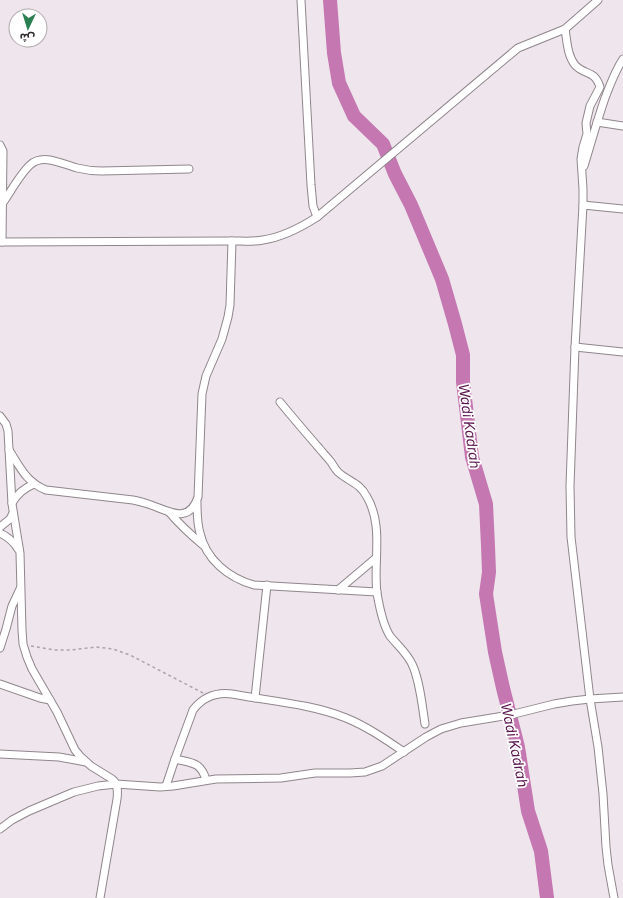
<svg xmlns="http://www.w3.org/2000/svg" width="623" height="898" viewBox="0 0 623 898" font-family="Inter,'Noto Sans Arabic',sans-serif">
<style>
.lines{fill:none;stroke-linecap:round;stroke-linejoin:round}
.river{stroke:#c577b2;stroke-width:14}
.street-casing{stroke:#8f868c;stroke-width:9}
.path{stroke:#aca4a9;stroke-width:1.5;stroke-dasharray:3 3;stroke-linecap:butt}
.street{stroke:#fff;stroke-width:7}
.labels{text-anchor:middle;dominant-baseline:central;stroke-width:3.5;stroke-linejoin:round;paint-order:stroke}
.water-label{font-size:14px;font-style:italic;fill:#5b154f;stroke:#fff}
</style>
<rect width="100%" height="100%" fill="#efe5ec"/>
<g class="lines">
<path class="river" d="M 330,0 L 334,53 L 339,83 L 354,116 L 383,144 L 395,174 L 411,205 L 442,279 L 455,324 L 463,355 L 463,382 L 472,457 L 486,504 L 488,546 L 489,572 L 486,594 L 495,652 L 503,688 L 518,747 L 528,811 L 541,851 L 547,898"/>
<defs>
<g id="street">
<path d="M 301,0 L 311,185 L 313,206 L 317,217"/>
<path d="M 565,29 C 567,40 567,55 575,65 C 585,76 594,69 600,87 L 590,106 L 586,123 L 587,134 L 583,147 L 581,159 L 583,189 L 583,205 L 575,347 L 570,486 L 571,537 L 590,699 L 598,747 L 603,794 L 606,847 L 608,865 L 614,898"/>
<path d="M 597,122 L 623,126"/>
<path d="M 0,145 L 3,151 L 2,242"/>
<path d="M 584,166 C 591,143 597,121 605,98 C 610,85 615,71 623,59"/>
<path d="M 2,204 C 10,193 20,174 30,165 C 43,153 62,164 77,168 C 85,170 93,171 102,171 L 189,169"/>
<path d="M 583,205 L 623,209"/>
<path d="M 0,242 L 232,241 C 242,241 253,242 263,240 C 283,237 300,228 317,217 L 518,48 L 565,29 L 598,0"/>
<path d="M 575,347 L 623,352"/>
<path d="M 280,402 C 293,418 306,433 319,448 C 323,453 327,457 331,462 C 333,465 335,469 338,472 C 349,482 359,482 367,497 C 384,526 373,562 377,593 C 379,605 383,625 390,636 C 398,646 406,652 412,664 C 420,681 422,705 425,724"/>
<path d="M 0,416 L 6,424 L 8,431 L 12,504 L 20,553 L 22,630 L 23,644 L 27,657 L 32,669 L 57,712 L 75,750 L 80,756 L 91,766 L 112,779 C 118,784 118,791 117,799 L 100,898"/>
<path d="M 9,450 C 20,467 26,482 46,490 L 133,500 C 139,501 145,503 151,505 C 170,512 189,524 198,497 L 202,394 L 206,376 L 222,339 L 228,317 L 230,305 L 232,241"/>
<path d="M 197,502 C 197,513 197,523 200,533 C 206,560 229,578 254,585 L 377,592"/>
<path d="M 12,503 C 17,494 24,488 34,484"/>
<path d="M 169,512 C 180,525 191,535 203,545"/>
<path d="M 0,527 L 10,519 L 13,513"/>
<path d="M 0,533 C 8,537 14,542 18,549"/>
<path d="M 338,590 L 376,558"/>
<path d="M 0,648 L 6,629 L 12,606 L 20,589"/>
<path d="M 0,684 L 40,698 L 50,700"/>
<path d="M 255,698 L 267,585"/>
<path d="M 0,754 L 59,757 L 86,762"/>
<path d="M 175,759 C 192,763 201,762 206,780"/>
<path d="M 166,786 L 175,759 L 193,710 C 203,697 216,692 232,694 C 269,701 312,704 346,718 C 366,726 385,739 404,752"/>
<path d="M 0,829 L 12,820 L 29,811 L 62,797 L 74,792 L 98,786 L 116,784 L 160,787 L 173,786 L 216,779 L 281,778 L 315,773 L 350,773 L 365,772 L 382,766 L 426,737 L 441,729 L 461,723 L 510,715 L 554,704 L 572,701 L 590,699 L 623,697"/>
</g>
</defs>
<use href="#street" class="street-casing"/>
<path class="path" d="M 31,646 L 54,650 L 71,650 L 96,647 L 113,649 L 130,655 L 203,693"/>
<use href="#street" class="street"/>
</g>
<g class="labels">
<g class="water-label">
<text transform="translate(470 426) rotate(82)">Wadi Kadrah</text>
<text transform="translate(515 745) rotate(78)">Wadi Kadrah</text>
</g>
</g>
<g transform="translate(28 28) rotate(184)"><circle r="19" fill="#ffffff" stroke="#acaaab"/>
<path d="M0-3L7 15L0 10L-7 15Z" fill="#2b8052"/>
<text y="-6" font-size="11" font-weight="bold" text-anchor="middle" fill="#2f2b2e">ش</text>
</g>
</svg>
